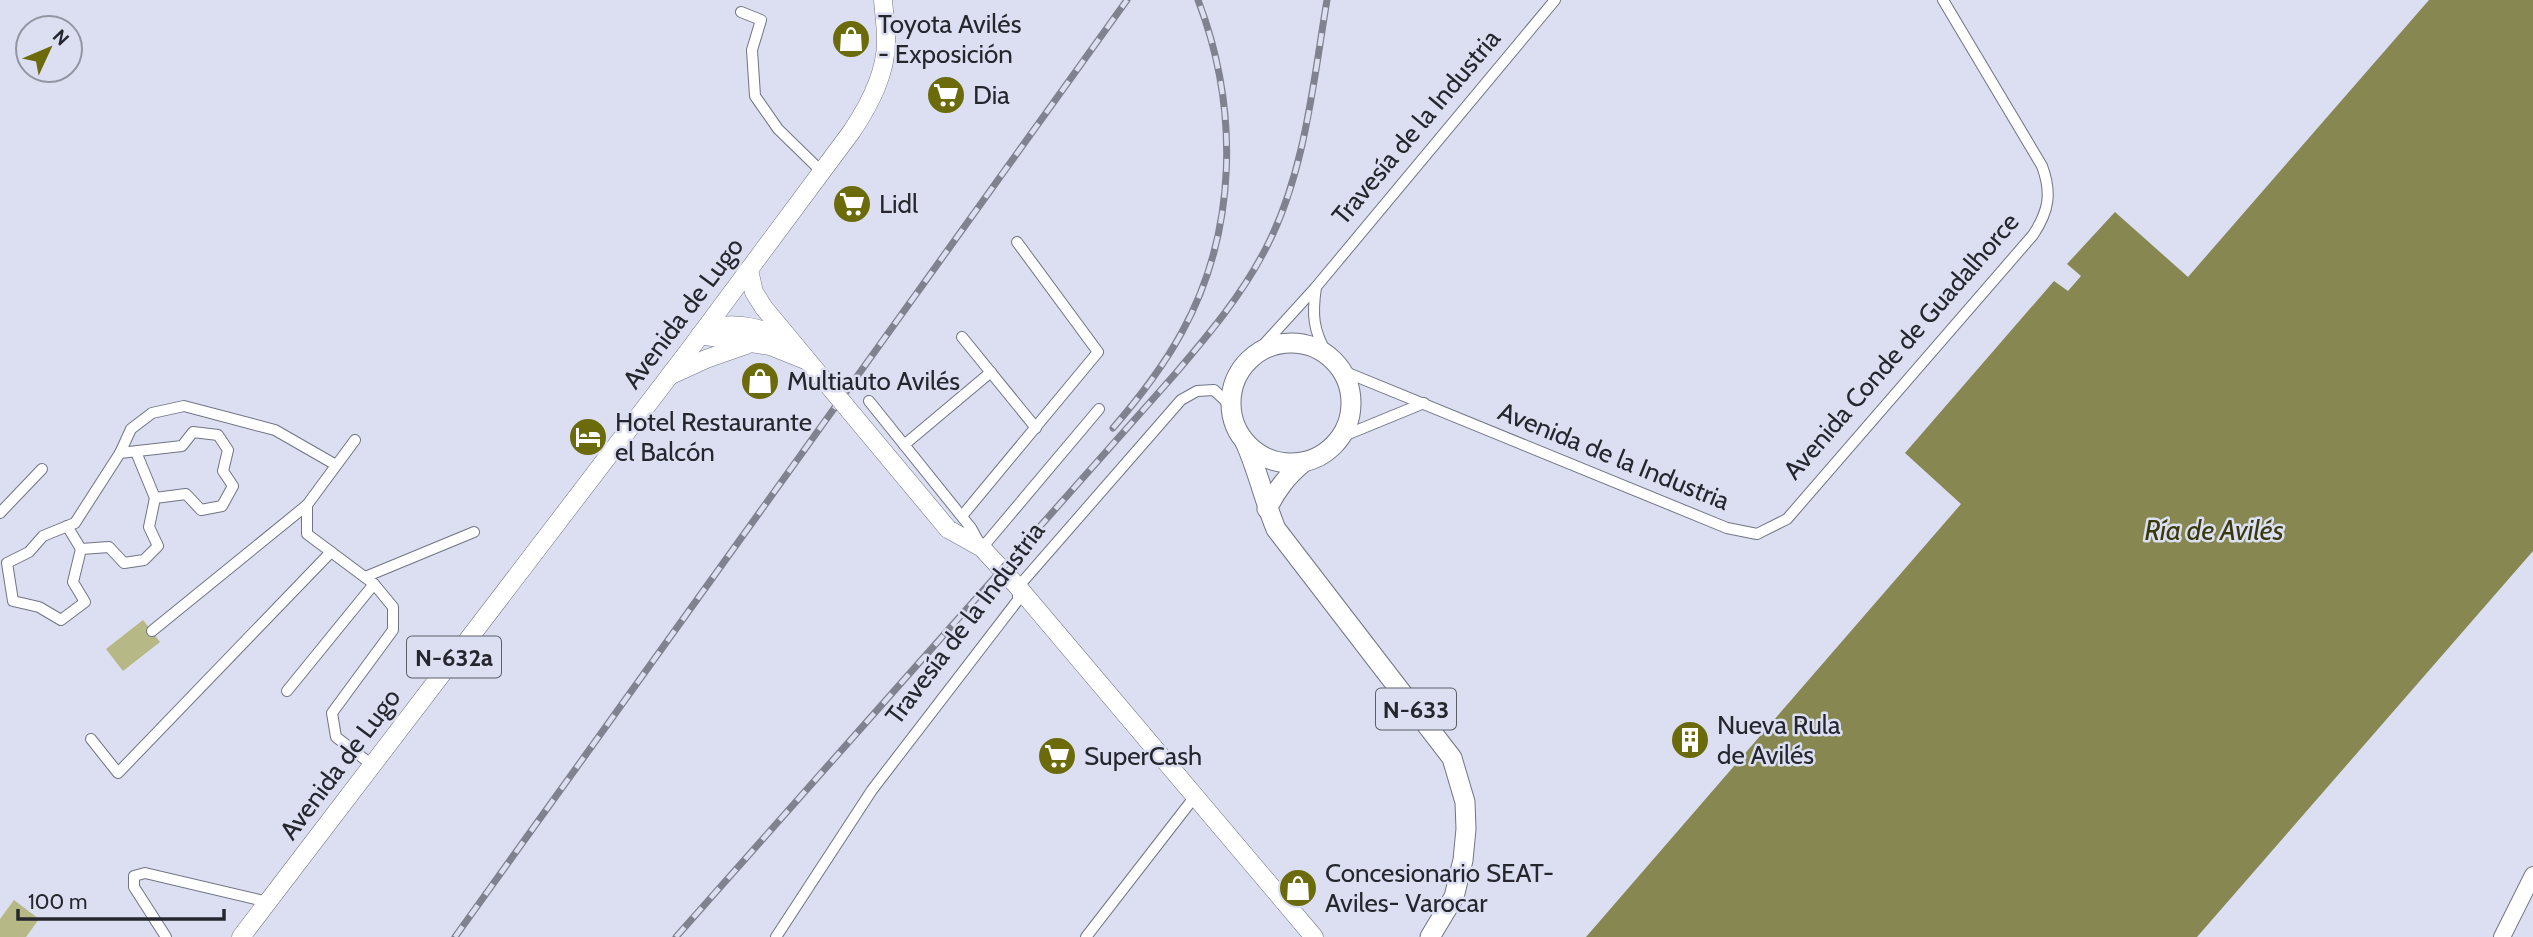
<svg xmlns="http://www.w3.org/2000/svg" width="2533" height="937" viewBox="0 0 2533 937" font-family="Cabin,sans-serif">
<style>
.green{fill:#b6b885}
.water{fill:#868751}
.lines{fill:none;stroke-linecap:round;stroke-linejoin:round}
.street-casing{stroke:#707484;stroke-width:12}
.secondary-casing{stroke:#707484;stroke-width:18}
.primary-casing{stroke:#707484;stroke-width:19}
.highway-casing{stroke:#707484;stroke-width:21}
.street{stroke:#fff;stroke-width:10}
.secondary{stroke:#fff;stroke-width:16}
.primary{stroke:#fff;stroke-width:18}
.highway{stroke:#fff;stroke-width:19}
.rail-casing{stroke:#80828f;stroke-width:7}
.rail{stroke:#dbdff1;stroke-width:4.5;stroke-dasharray:13;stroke-linecap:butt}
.primary-bridge-casing{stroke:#707484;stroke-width:19;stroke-linecap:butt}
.primary-bridge{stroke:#fff;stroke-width:18}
.labels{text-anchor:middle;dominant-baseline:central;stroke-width:5;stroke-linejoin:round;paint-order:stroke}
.shield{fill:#dbdff1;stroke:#5c5e68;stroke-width:2}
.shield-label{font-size:24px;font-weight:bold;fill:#26272e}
.poi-label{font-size:26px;fill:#26272e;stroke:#dbdff1;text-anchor:start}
.street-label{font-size:26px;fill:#26272e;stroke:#dbdff1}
.water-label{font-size:28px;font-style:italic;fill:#38380a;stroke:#dbdff1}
</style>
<rect width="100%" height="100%" fill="#dbdff1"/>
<g class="green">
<path d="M 143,620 L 160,642 L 123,671 L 106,649 Z"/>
<path d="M 14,900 L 39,919 L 26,937 L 0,937 L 0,919 Z"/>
</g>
<path class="water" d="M 2429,0 L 2533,0 L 2533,551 L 2197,937 L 1586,937 L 1961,504 L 1905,453 L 2054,281 L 2068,291 L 2081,276 L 2067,264 L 2115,212 L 2188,277 Z"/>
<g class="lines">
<defs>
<g id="street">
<path d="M 741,12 L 761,20 L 752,50 L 755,96 L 778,129 L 822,172"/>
<path d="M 1316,287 C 1312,315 1313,330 1327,354"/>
<path d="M 962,337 L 1036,428"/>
<path d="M 1256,353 L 1316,287 L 1555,0"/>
<path d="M 1343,371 L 1727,528 L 1757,534 L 1787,519 L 2033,235 C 2049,211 2052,193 2042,166 L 1943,0"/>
<path d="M 869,401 L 971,528 L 982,548 L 1099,409"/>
<path d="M 193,432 L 218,435 L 228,450 L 223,471 L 233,486 L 222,506 L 201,510 L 186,494 L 155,498 L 149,527 L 158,546 L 144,560 L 124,563 L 109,547 L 81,549 L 73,582 L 85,602 L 61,620 L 39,607 L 13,601 L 7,563 L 29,552 L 43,536 L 75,523 L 120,453 L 182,446 Z"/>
<path d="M 1341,437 L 1424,403"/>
<path d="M 355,440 L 307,505 L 307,534 L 374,584 L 393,607 L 393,630 L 332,713 L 336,737 L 372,765"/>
<path d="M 904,445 L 991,372"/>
<path d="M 136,452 L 155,498"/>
<path d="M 120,453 L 131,429 L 152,413 L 184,406 L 275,430 L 336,465"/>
<path d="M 0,513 L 42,469"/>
<path d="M 962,516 L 1098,352 L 1017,242"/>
<path d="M 67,526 L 81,549"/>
<path d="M 365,577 L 474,532"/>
<path d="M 152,631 L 307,505"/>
<path d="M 287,691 L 374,584"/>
<path d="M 91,739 L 118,773 L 331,552"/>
<path d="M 166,937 L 134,887 L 134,876 L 145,873 L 268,902"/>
<path d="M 776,937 L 872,790 L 1018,600 L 1018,587 L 1181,400 L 1197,391 L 1214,390 L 1230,405"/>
<path d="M 1086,937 L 1196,795"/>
</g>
<path id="secondary" d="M 2502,937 L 2533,875"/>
<g id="primary">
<path d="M 749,270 L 754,292 L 764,308 L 823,379"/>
<path d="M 706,328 C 736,322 761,326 788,342"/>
<path d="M 700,335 L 770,346 L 805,360"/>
<path d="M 671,375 L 706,359 L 746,345"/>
<path d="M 948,529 L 982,548 L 1018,587 L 1314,937"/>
<path d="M 241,937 L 690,349 L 852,131 C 870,104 887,72 886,39 C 886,26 884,13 883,0"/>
</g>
<g id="highway">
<circle cx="1291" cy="403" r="60"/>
<path d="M 1245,442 C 1258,471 1264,500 1276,529 L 1452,758 L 1465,802 L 1466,829 L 1463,860 L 1454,897 L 1430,937"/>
<path d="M 1267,509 C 1277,489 1287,476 1304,462"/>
</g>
</defs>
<use href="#street" class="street-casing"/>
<use href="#secondary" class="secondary-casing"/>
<use href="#primary" class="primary-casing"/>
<use href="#highway" class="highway-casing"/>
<use href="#street" class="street"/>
<use href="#secondary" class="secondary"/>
<use href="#primary" class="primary"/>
<use href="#highway" class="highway"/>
<defs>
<g id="rail">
<path d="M 1113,428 C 1139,398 1163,367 1182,332 C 1238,230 1239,107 1198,0"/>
<path d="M 455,937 L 1127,0"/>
<path d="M 676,937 L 1175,374 C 1209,334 1242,295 1266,248 C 1305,173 1313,83 1327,0"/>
</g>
</defs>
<use href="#rail" class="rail-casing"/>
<use href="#rail" class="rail"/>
<defs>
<path id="primary-bridge" d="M 823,379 L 948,529"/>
</defs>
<use href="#primary-bridge" class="primary-bridge-casing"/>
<use href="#primary-bridge" class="primary-bridge"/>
</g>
<defs>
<symbol id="shop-disc" viewBox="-11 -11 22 22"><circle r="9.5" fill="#6c6b0b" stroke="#dbdff1"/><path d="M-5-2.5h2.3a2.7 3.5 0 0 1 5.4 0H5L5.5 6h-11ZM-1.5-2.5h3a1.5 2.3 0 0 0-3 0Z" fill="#fff"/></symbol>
<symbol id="supermarket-disc" viewBox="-11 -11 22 22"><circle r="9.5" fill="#6c6b0b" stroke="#dbdff1"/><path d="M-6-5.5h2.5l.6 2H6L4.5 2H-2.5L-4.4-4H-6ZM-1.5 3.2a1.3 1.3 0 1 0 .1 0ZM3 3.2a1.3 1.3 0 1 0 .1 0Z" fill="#fff"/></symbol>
<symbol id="hotel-disc" viewBox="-11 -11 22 22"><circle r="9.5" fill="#6c6b0b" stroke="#dbdff1"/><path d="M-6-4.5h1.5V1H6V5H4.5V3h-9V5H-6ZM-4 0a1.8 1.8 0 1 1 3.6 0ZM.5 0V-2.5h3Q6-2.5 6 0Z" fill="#fff"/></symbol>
<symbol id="building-disc" viewBox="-11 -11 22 22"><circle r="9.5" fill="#6c6b0b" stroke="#dbdff1"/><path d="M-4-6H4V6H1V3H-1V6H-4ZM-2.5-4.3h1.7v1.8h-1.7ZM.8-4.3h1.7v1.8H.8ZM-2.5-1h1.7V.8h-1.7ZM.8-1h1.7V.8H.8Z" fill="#fff"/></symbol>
</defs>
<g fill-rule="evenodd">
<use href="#shop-disc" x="829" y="17" width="44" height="44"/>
<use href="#supermarket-disc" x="924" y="73" width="44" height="44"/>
<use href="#supermarket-disc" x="830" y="182" width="44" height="44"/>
<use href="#shop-disc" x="738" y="359" width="44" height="44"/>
<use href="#hotel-disc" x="566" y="415" width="44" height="44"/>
<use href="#building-disc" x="1668" y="718" width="44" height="44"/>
<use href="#supermarket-disc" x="1035" y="734" width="44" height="44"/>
<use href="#shop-disc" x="1276" y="866" width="44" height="44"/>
</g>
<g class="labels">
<g class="shield">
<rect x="407" y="636.5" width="94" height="41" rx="5"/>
<rect x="1376" y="688.5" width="80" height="41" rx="5"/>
</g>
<g class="shield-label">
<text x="454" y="657">N-632a</text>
<text x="1416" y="709">N-633</text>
</g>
<g class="poi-label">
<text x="878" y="24">Toyota Avilés<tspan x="878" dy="30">- Exposición</tspan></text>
<text x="973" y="95">Dia</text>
<text x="879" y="204">Lidl</text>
<text x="787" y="381">Multiauto Avilés</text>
<text x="615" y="422">Hotel Restaurante<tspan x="615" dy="30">el Balcón</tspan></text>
<text x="1717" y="725">Nueva Rula<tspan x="1717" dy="30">de Avilés</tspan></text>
<text x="1084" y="756">SuperCash</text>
<text x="1325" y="873">Concesionario SEAT-<tspan x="1325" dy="30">Aviles- Varocar</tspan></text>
</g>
<g class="street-label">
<text transform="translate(1416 127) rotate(-50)">Travesía de la Industria</text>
<text transform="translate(683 313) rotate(-53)">Avenida de Lugo</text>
<text transform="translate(1901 346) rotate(-49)">Avenida Conde de Guadalhorce</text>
<text transform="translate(1614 456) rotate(22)">Avenida de la Industria</text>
<text transform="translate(965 623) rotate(-53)">Travesía de la Industria</text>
<text transform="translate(340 764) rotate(-53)">Avenida de Lugo</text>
</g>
<g class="water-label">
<text x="2214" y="530">Ría de Avilés</text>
</g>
</g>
<g transform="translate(49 49) rotate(46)"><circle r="33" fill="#dbdff1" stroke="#9395a3" stroke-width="2"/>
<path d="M0-5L12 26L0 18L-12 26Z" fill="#6c6b0b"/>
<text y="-10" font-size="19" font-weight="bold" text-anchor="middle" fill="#26272e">N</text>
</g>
<path d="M18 909v10h206v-10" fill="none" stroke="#26272e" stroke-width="3.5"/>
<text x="28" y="909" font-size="21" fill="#26272e" stroke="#dbdff1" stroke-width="5" paint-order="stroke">100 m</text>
</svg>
